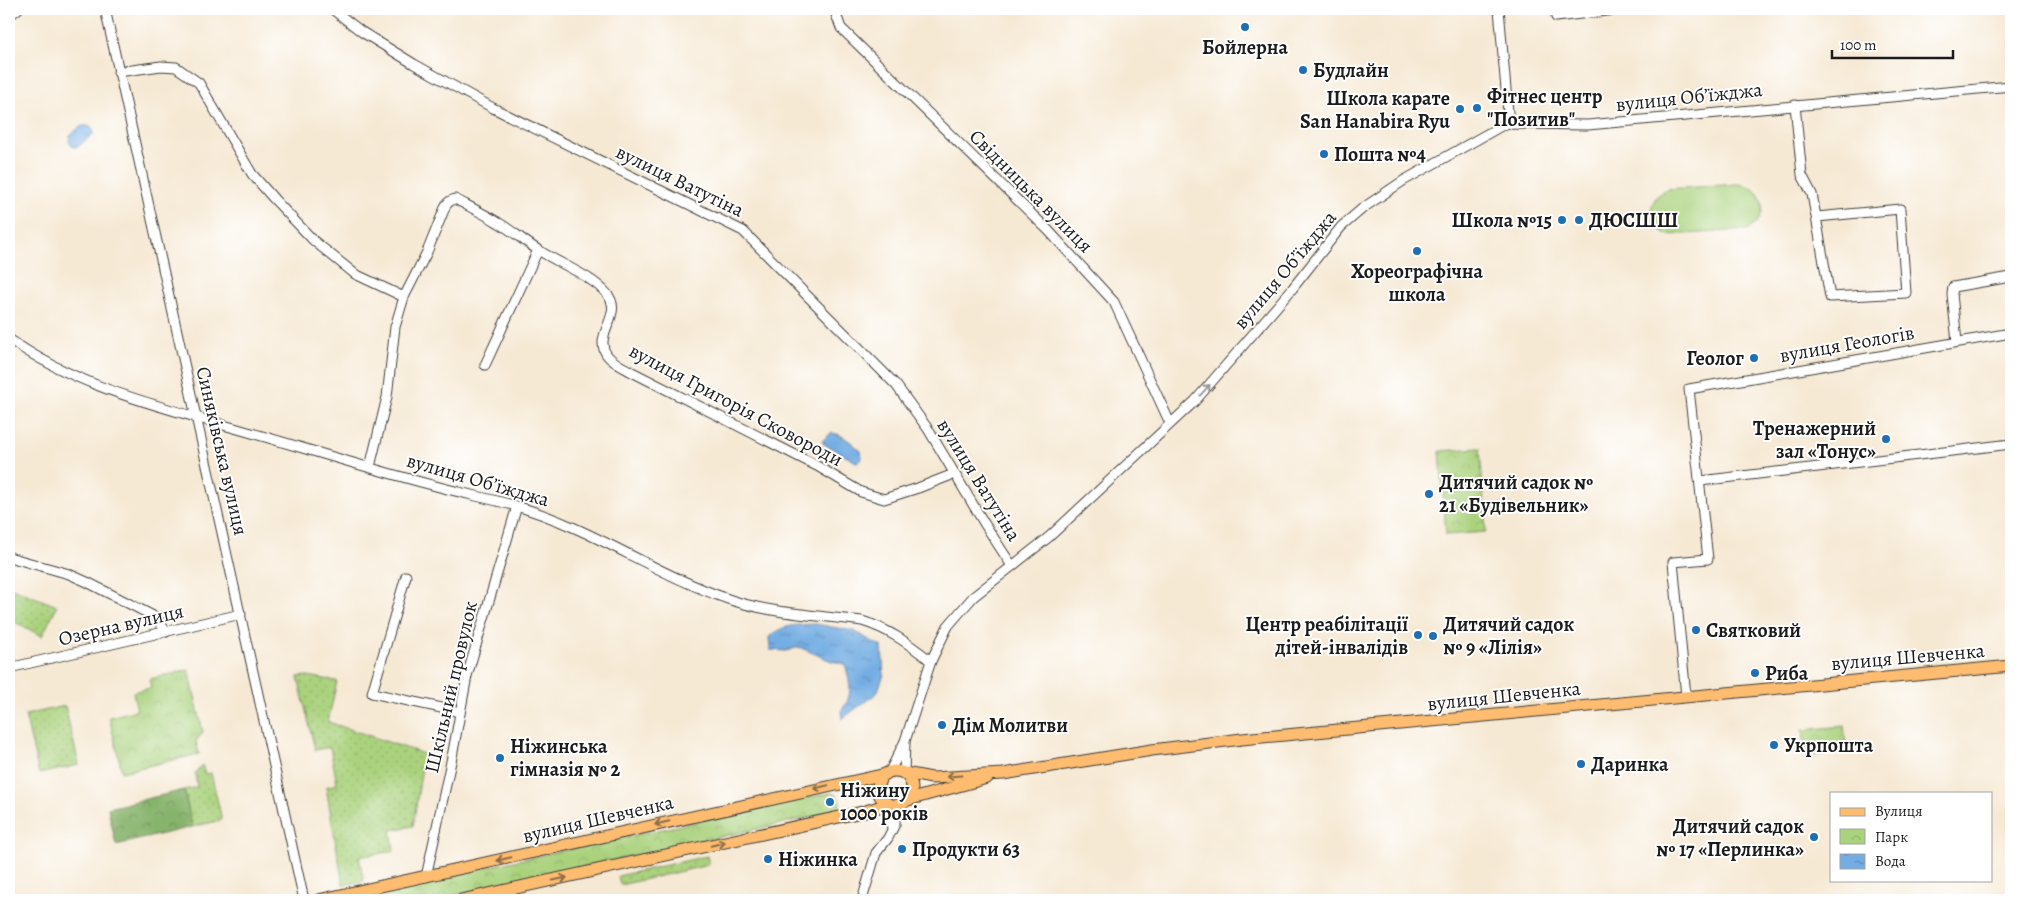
<svg xmlns="http://www.w3.org/2000/svg" width="2020" height="909" viewBox="0 0 2020 909" font-family="Alegreya,serif">
<style>
.grass{fill:url(#grass-dots);stroke:#63774c}
.forest{fill:url(#forest-crowns);stroke:#526844}
.park{fill:url(#park-crowns);stroke:#63774c}
.pitch{fill:#aad27d;stroke:#63774c}
.water{fill:url(#water-ripples);stroke:#486480}
.lines{fill:none;stroke-linecap:round;stroke-linejoin:round}
.minor-casing{stroke:#3d3b38;stroke-width:11}
.major-casing{stroke:#3d3b38;stroke-width:13}
.minor{stroke:#fff;stroke-width:9}
.major{stroke:#fdbc6f;stroke-width:11}
.oneway{stroke:#999}
.oneway2{stroke:#8c6c46}
.poi-dot{fill:#1f6fb2;stroke:#fff;stroke-width:2}
.labels{text-anchor:middle;dominant-baseline:central;stroke-width:4;stroke-linejoin:round;paint-order:stroke}
.poi-label{font-size:20px;font-weight:bold;fill:#1c1c1c;stroke:#fff;text-anchor:start}
.street-label{font-size:20px;fill:#1c1c1c;stroke:#fff}
</style>
<defs>
<pattern id="grass-dots" width="8" height="8" patternUnits="userSpaceOnUse" patternTransform="scale(1.25)"><rect width="8" height="8" fill="#aad27d"/><path d="M2 2h.1M6 6h.1" fill="none" stroke="#92b46b" stroke-width="1.8" stroke-linecap="round"/></pattern>
<pattern id="forest-crowns" width="20" height="18" patternUnits="userSpaceOnUse" patternTransform="scale(1.25)"><rect width="20" height="18" fill="#87b46c"/><path d="M2 6a3 3 0 1 1 6 0M12 15a3 3 0 1 1 6 0" fill="none" stroke="#6e9258"/></pattern>
<pattern id="park-crowns" width="20" height="18" patternUnits="userSpaceOnUse" patternTransform="scale(1.25)"><rect width="20" height="18" fill="#aad27d"/><path d="M2 6a3 3 0 1 1 6 0M12 15a3 3 0 1 1 6 0" fill="none" stroke="#92b46b"/></pattern>
<pattern id="water-ripples" width="26" height="14" patternUnits="userSpaceOnUse" patternTransform="scale(1.25)"><rect width="26" height="14" fill="#73ade3"/><path d="M2 4q2-2 4 0t4 0M15 11q2-2 4 0t4 0" fill="none" stroke="#5e8cb7"/></pattern>
</defs>
<rect width="100%" height="100%" fill="#fff"/>
<filter id="ink" filterUnits="userSpaceOnUse"><feTurbulence type="fractalNoise" baseFrequency=".02" numOctaves="2"/><feDisplacementMap in="SourceGraphic" scale="10" xChannelSelector="R" yChannelSelector="G"/><feConvolveMatrix kernelMatrix="1 2 1 2 8 2 1 2 1" color-interpolation-filters="sRGB"/></filter>
<filter id="wash" filterUnits="userSpaceOnUse"><feTurbulence type="fractalNoise" baseFrequency=".0096" numOctaves="4" result="noise"/><feDisplacementMap in="SourceGraphic" scale="20" xChannelSelector="R" yChannelSelector="G"/><feGaussianBlur stdDeviation="1.12" result="paint"/><feColorMatrix in="noise" values="0 0 0 0 0 0 0 0 0 0 0 0 0 0 0 0 0 1.4 0 .05"/><feComposite in="paint" operator="in"/></filter>
<g filter="url(#wash)">
<rect width="100%" height="100%" fill="#f6e9d4"/>
<g class="grass">
<path d="M 9,587 L 57,606 L 42,636 L 9,619 Z"/>
<path d="M 307,676 L 337,681 L 328,722 L 424,754 L 413,826 L 391,830 L 394,851 L 359,857 L 364,881 L 343,885 L 326,787 L 337,784 L 330,747 L 315,750 L 298,677 Z"/>
<path d="M 65,706 L 79,765 L 39,774 L 25,715 Z"/>
<path d="M 202,765 L 205,774 L 211,773 L 222,820 L 192,827 L 184,790 L 197,787 L 195,773 Z"/>
<path d="M 707,856 L 709,865 L 620,885 L 618,876 Z"/>
</g>
<path class="forest" d="M 184,790 L 192,827 L 116,845 L 108,808 Z"/>
<g class="park">
<path d="M 1480,448 L 1486,532 L 1446,535 L 1440,451 Z"/>
<path d="M 189,670 L 203,732 L 196,741 L 199,754 L 122,772 L 109,717 L 137,710 L 133,692 L 151,688 L 149,679 Z"/>
<path d="M 1844,726 L 1847,752 L 1806,756 L 1803,730 Z"/>
<path d="M 830,793 C 837,794 840,798 840,805 L 834,812 L 431,900 L 333,900 Z"/>
</g>
<path class="pitch" d="M 1738,184 C 1766,186 1771,218 1747,230 L 1669,235 C 1646,227 1645,199 1667,189 Z"/>
<g class="water">
<path d="M 82,126 L 91,126 L 94,133 L 78,147 L 73,147 L 69,142 L 70,135 Z"/>
<path d="M 831,433 C 842,433 853,444 861,451 L 862,458 L 858,463 L 824,444 L 822,441 Z"/>
<path d="M 816,624 L 854,631 L 882,647 L 884,675 L 877,693 L 842,719 L 841,711 C 854,695 850,682 845,664 L 831,661 L 799,647 L 786,651 L 770,650 L 769,637 C 783,624 797,625 816,624 Z"/>
</g>
</g>
<g filter="url(#ink)">
<g class="lines">
<defs>
<g id="minor">
<path d="M 105,9 L 304,900"/>
<path d="M 332,9 L 362,32 L 414,64 L 493,108 L 743,231 L 896,385 L 928,429 L 984,523 L 1012,566"/>
<path d="M 834,9 L 841,28 L 1048,230 L 1114,302 L 1170,423"/>
<path d="M 1499,9 L 1509,124"/>
<path d="M 9,16 L 18,9"/>
<path d="M 1556,17 L 1623,9"/>
<path d="M 118,72 L 161,66 L 176,67 L 199,83 L 252,174 L 274,199 L 314,241 L 355,274 L 404,297"/>
<path d="M 1795,105 L 1802,175 L 1812,194 L 1830,297 L 1906,293 L 1900,209 L 1817,217"/>
<path d="M 9,339 C 74,385 151,404 227,426 C 295,445 363,467 432,485 C 460,493 488,498 516,506 C 590,527 655,574 728,599 C 771,614 818,615 862,621 C 889,629 909,644 931,661"/>
<path d="M 1957,342 L 1952,294 L 1953,287 L 2011,277"/>
<path d="M 485,365 L 538,250"/>
<path d="M 370,467 L 387,397 L 395,327 L 404,297 L 427,252 L 446,205 L 450,201 L 455,199 C 470,207 485,214 499,223 C 513,231 526,243 540,251 C 560,264 592,276 607,294 C 625,314 592,335 607,355 C 613,363 623,367 632,372 L 817,466 L 861,492 L 884,499 L 918,488 L 954,474"/>
<path d="M 1700,481 L 2011,444"/>
<path d="M 9,557 L 69,574 L 87,582 L 157,618 L 166,632"/>
<path d="M 406,576 L 372,693 L 460,712"/>
<path d="M 9,668 L 241,614"/>
<path d="M 1686,696 L 1673,562 L 1708,559 L 1689,389 L 2011,333"/>
<path d="M 890,771 L 905,741 L 931,661 L 948,626 L 973,597 L 1049,537 L 1195,401 L 1292,289 L 1341,227 L 1363,208 L 1403,181 L 1503,125 L 1509,124 L 1588,125 L 2011,86"/>
<path d="M 904,773 L 905,743"/>
<path d="M 889,804 L 889,816 L 892,828"/>
<path d="M 426,877 L 452,757 L 467,676 L 517,506"/>
<path d="M 862,900 L 876,853 L 888,838 L 895,824 L 895,815 L 899,805"/>
</g>
<g id="major">
<circle cx="895" cy="788" r="17"/>
<path d="M 905,773 L 932,778 L 1003,774 L 1152,750 L 1242,739 L 2011,666"/>
<path d="M 908,800 L 987,778"/>
<path d="M 318,900 L 886,774"/>
<path d="M 461,900 L 862,812 L 889,804"/>
</g>
</defs>
<use href="#minor" class="minor-casing"/>
<use href="#major" class="major-casing"/>
<use href="#minor" class="minor"/>
<use href="#major" class="major"/>
</g>
<defs><path id="oneway-shaft" d="M-6 0H5M1.5-3L5.5 0L1.5 3" fill="none" stroke-width="1.6" stroke-linecap="round" stroke-linejoin="round" transform="scale(1.25)"/></defs>
<use class="oneway" href="#oneway-shaft" transform="translate(1205 390) rotate(-48)"/>
<g class="oneway2">
<use href="#oneway-shaft" transform="translate(954 776) rotate(176)"/>
<use href="#oneway-shaft" transform="translate(821 787) rotate(167)"/>
<use href="#oneway-shaft" transform="translate(662 823) rotate(167)"/>
<use href="#oneway-shaft" transform="translate(718 844) rotate(-13)"/>
<use href="#oneway-shaft" transform="translate(504 859) rotate(167)"/>
<use href="#oneway-shaft" transform="translate(560 879) rotate(-12)"/>
</g>
</g>
<g class="poi-dot">
<circle cx="1245" cy="27" r="5"/>
<circle cx="1303" cy="70" r="5"/>
<circle cx="1477" cy="108" r="5"/>
<circle cx="1460" cy="109" r="5"/>
<circle cx="1324" cy="154" r="5"/>
<circle cx="1562" cy="220" r="5"/>
<circle cx="1579" cy="220" r="5"/>
<circle cx="1417" cy="251" r="5"/>
<circle cx="1754" cy="358" r="5"/>
<circle cx="1886" cy="439" r="5"/>
<circle cx="1429" cy="494" r="5"/>
<circle cx="1696" cy="630" r="5"/>
<circle cx="1418" cy="635" r="5"/>
<circle cx="1433" cy="636" r="5"/>
<circle cx="1755" cy="673" r="5"/>
<circle cx="942" cy="725" r="5"/>
<circle cx="1774" cy="745" r="5"/>
<circle cx="500" cy="758" r="5"/>
<circle cx="1581" cy="764" r="5"/>
<circle cx="830" cy="802" r="5"/>
<circle cx="1814" cy="837" r="5"/>
<circle cx="902" cy="849" r="5"/>
<circle cx="768" cy="859" r="5"/>
</g>
<g class="labels">
<g class="poi-label">
<text x="1245" y="47" text-anchor="middle">Бойлерна</text>
<text x="1313" y="70">Будлайн</text>
<text x="1487" y="96">Фітнес центр<tspan x="1487" dy="23">"Позитив"</tspan></text>
<text x="1450" y="98" text-anchor="end">Школа карате<tspan x="1450" dy="23">San Hanabira Ryu</tspan></text>
<text x="1334" y="154">Пошта №4</text>
<text x="1552" y="220" text-anchor="end">Школа №15</text>
<text x="1589" y="220">ДЮСШШ</text>
<text x="1417" y="271" text-anchor="middle">Хореографічна<tspan x="1417" dy="23">школа</tspan></text>
<text x="1744" y="358" text-anchor="end">Геолог</text>
<text x="1876" y="428" text-anchor="end">Тренажерний<tspan x="1876" dy="23">зал «Тонус»</tspan></text>
<text x="1439" y="482">Дитячий садок №<tspan x="1439" dy="23">21 «Будівельник»</tspan></text>
<text x="1408" y="624" text-anchor="end">Центр реабілітації<tspan x="1408" dy="23">дітей-інвалідів</tspan></text>
<text x="1443" y="624">Дитячий садок<tspan x="1443" dy="23">№ 9 «Лілія»</tspan></text>
<text x="1706" y="630">Святковий</text>
<text x="1765" y="673">Риба</text>
<text x="952" y="725">Дім Молитви</text>
<text x="1784" y="745">Укрпошта</text>
<text x="510" y="746">Ніжинська<tspan x="510" dy="23">гімназія № 2</tspan></text>
<text x="1591" y="764">Даринка</text>
<text x="840" y="790">Ніжину<tspan x="840" dy="23">1000 років</tspan></text>
<text x="1804" y="826" text-anchor="end">Дитячий садок<tspan x="1804" dy="23">№ 17 «Перлинка»</tspan></text>
<text x="912" y="849">Продукти 63</text>
<text x="778" y="859">Ніжинка</text>
</g>
<g class="street-label">
<text transform="translate(1689 97) rotate(-6)">вулиця Обʼїжджа</text>
<text transform="translate(680 181) rotate(26)">вулиця Ватутіна</text>
<text transform="translate(1031 191) rotate(45)">Свідницька вулиця</text>
<text transform="translate(1285 270) rotate(-50)">вулиця Обʼїжджа</text>
<text transform="translate(1847 344) rotate(-10)">вулиця Геологів</text>
<text transform="translate(736 405) rotate(28)">вулиця Григорія Сковороди</text>
<text transform="translate(222 451) rotate(77)">Синяківська вулиця</text>
<text transform="translate(478 480) rotate(16)">вулиця Обʼїжджа</text>
<text transform="translate(979 480) rotate(58)">вулиця Ватутіна</text>
<text transform="translate(121 625) rotate(-13)">Озерна вулиця</text>
<text transform="translate(1908 657) rotate(-5)">вулиця Шевченка</text>
<text transform="translate(451 687) rotate(-77)">Шкільний провулок</text>
<text transform="translate(1504 696) rotate(-6)">вулиця Шевченка</text>
<text transform="translate(598 819) rotate(-13)">вулиця Шевченка</text>
</g>
</g>
<rect width="2020" height="909" fill="none" stroke="#fff" stroke-width="30"/>
<rect x="1830" y="792" width="162" height="90" fill="#ffffff" stroke="#a4a4a4"/>
<rect x="1840" y="808" width="25" height="8" fill="#fdbc6f" stroke="#a4a4a4"/>
<text x="1875" y="816" font-size="15" fill="#1c1c1c">Вулиця</text>
<rect x="1840" y="829" width="25" height="15" fill="url(#park-crowns)" stroke="#a4a4a4"/>
<text x="1875" y="842" font-size="15" fill="#1c1c1c">Парк</text>
<rect x="1840" y="854" width="25" height="15" fill="url(#water-ripples)" stroke="#a4a4a4"/>
<text x="1875" y="866" font-size="15" fill="#1c1c1c">Вода</text>
<path d="M1832 50v8h121v-8" fill="none" stroke="#1c1c1c" stroke-width="2.5"/>
<text x="1840" y="50" font-size="15" fill="#1c1c1c" stroke="#ffffff" stroke-width="4" paint-order="stroke">100 m</text>
</svg>
